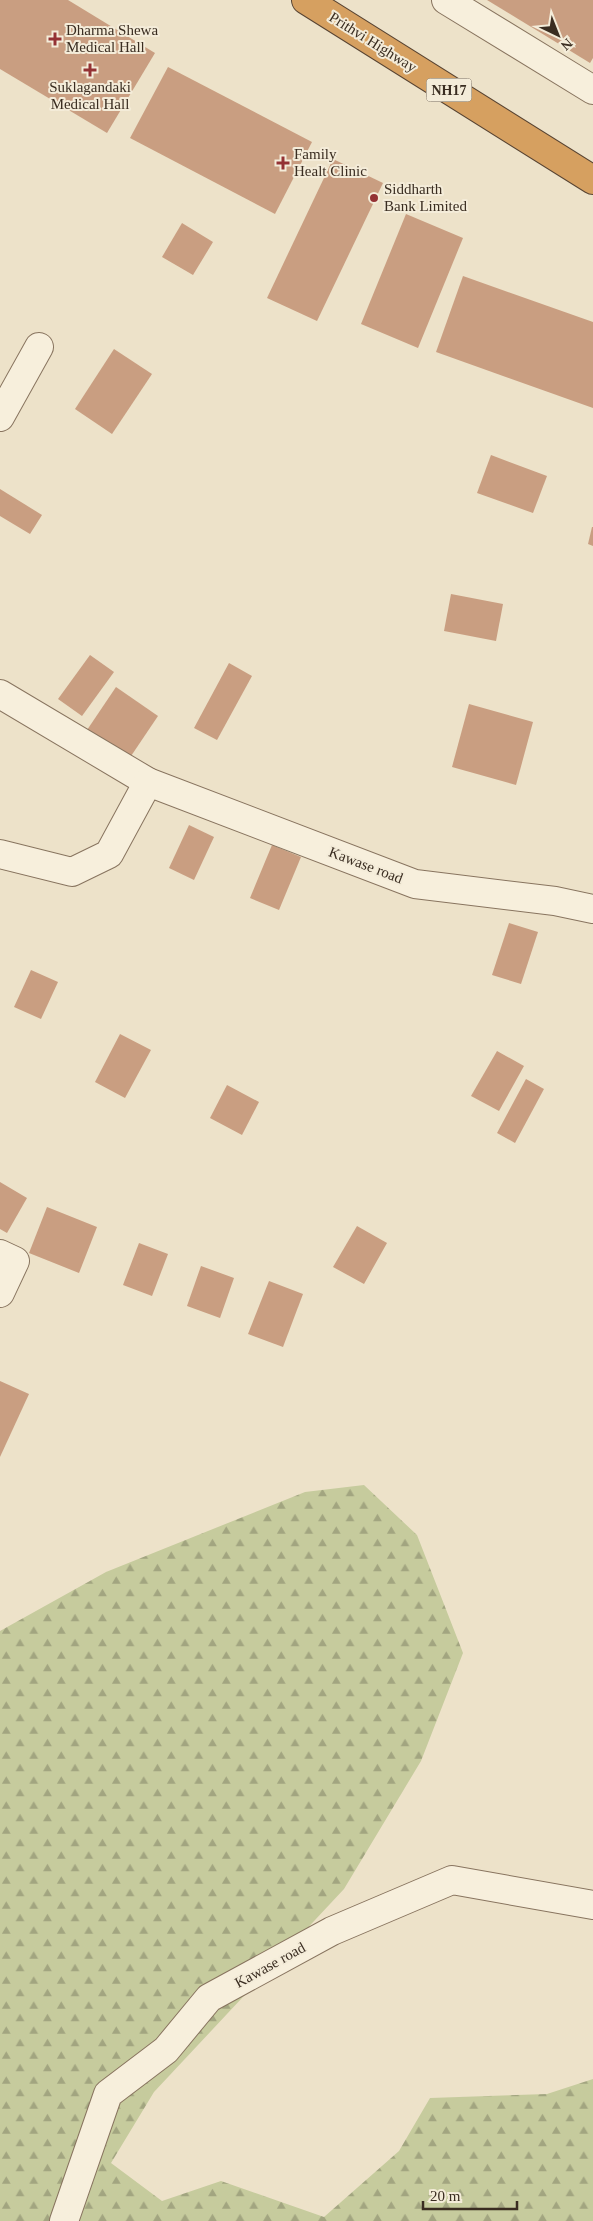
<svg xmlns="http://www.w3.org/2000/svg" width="593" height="2221" viewBox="0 0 593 2221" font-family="'Times New Roman',serif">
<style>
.forest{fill:url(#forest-firs)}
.building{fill:#c99e81}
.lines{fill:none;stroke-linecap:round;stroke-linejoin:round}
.street-casing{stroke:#88745f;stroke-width:30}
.highway-casing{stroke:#574332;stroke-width:30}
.street{stroke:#f7efdc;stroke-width:28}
.highway{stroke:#d6a060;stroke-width:28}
.poi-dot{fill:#943234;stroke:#f4ecd9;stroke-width:2}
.labels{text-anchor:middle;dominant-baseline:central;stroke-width:4;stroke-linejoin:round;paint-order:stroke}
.shield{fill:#f4ecd9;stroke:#726658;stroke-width:1}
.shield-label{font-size:14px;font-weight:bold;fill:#3a2d21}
.poi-label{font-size:15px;fill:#3a2d21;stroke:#f4ecd9;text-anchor:start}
.street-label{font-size:15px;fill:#3a2d21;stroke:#f4ecd9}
</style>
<defs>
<pattern id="forest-firs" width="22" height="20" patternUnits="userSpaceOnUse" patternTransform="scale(1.25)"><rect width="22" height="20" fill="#c6cb9d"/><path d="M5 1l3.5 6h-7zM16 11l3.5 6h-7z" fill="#a2a580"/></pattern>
</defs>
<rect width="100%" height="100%" fill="#ede2c9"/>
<path class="forest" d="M 364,1485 L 417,1535 L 463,1653 L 421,1761 L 344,1889 L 154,2092 L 111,2163 L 162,2201 L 221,2181 L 324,2217 L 399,2151 L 430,2098 L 547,2094 L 593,2079 L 593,2221 L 0,2221 L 0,1631 L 106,1572 L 305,1492 Z"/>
<g class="building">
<path d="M 0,0 L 68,0 L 155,53 L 107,133 L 0,69 Z"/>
<path d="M 487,0 L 593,0 L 593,58 L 590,63 Z"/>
<path d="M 168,67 L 312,142 L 275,214 L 130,138 Z"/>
<path d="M 333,159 L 383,183 L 317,321 L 267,298 Z"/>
<path d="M 406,214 L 463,238 L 418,348 L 361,324 Z"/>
<path d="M 182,223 L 213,242 L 193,275 L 162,257 Z"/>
<path d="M 463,276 L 593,322 L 593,408 L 436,352 Z"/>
<path d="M 114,349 L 152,374 L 112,434 L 75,409 Z"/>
<path d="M 491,455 L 547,476 L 533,513 L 477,493 Z"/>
<path d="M 0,489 L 42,515 L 30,534 L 0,516 Z"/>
<path d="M 592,527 L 593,527 L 593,546 L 588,544 Z"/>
<path d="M 451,594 L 503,604 L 496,641 L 444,631 Z"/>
<path d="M 90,655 L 114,672 L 82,716 L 58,699 Z"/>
<path d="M 229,663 L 252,676 L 217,740 L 194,728 Z"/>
<path d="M 116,687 L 158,716 L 127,762 L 85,733 Z"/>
<path d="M 469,704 L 533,722 L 516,785 L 452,767 Z"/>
<path d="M 189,825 L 214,837 L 194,880 L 169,868 Z"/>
<path d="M 272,845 L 301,857 L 279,910 L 250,898 Z"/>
<path d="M 509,923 L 538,932 L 521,984 L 492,975 Z"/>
<path d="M 31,970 L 58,982 L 41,1019 L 14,1007 Z"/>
<path d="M 120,1034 L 151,1050 L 125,1098 L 95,1082 Z"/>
<path d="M 497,1051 L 524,1066 L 499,1111 L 471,1096 Z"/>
<path d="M 526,1079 L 544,1089 L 515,1143 L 497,1133 Z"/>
<path d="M 227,1085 L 259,1102 L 242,1135 L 210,1118 Z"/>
<path d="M 0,1182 L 27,1198 L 7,1233 L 0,1229 Z"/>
<path d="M 47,1207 L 97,1227 L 79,1273 L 29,1253 Z"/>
<path d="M 357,1226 L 387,1243 L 364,1284 L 333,1267 Z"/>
<path d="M 139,1243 L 168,1254 L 152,1296 L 123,1285 Z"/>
<path d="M 201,1266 L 234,1278 L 220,1318 L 187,1306 Z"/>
<path d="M 269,1281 L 303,1294 L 283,1347 L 248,1334 Z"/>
<path d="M 0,1381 L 29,1394 L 0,1457 Z"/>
</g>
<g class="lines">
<defs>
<g id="street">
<path d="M 446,0 L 593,90"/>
<path d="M 0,417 L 39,347"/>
<path d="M 0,694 L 148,782 L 415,884 L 555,901 L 593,909"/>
<path d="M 0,854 L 72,872 L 109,854 L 148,782"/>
<path d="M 0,1254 L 15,1261 L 0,1293"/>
<path d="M 64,2221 L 108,2094 L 166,2050 L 209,1998 L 332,1931 L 452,1880 L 593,1905"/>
</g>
<path id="highway" d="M 306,0 L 593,180"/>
</defs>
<use href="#street" class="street-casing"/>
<use href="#highway" class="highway-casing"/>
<use href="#street" class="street"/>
<use href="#highway" class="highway"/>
</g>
<g class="poi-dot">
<path d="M52.5 31.5h5v5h5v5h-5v5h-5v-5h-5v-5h5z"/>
<path d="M87.5 62.5h5v5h5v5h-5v5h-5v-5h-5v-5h5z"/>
<path d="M280.5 155.5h5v5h5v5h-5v5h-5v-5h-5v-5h5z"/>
<circle cx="374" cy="198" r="5"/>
</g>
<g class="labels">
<rect class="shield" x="426.5" y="78.5" width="45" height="23" rx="4"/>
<g class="shield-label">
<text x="449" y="90">NH17</text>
</g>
<g class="poi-label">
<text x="66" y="30">Dharma Shewa<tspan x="66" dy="17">Medical Hall</tspan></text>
<text x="90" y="87" text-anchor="middle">Suklagandaki<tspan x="90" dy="17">Medical Hall</tspan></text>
<text x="294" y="154">Family<tspan x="294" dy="17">Healt Clinic</tspan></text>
<text x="384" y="189">Siddharth<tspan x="384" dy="17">Bank Limited</tspan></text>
</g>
<g class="street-label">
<text transform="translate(373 42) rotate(32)">Prithvi Highway</text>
<text transform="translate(366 865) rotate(21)">Kawase road</text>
<text transform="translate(270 1965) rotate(-29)">Kawase road</text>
</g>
</g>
<g transform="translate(558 35) rotate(137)" stroke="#f4ecd9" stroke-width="4" paint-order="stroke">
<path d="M0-4L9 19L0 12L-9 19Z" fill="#3a2d21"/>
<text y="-8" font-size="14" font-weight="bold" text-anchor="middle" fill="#3a2d21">N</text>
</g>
<path d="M423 2201v8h94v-8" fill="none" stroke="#3a2d21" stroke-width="2.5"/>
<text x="430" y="2201" font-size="15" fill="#3a2d21" stroke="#f4ecd9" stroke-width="4" paint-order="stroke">20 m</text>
</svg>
